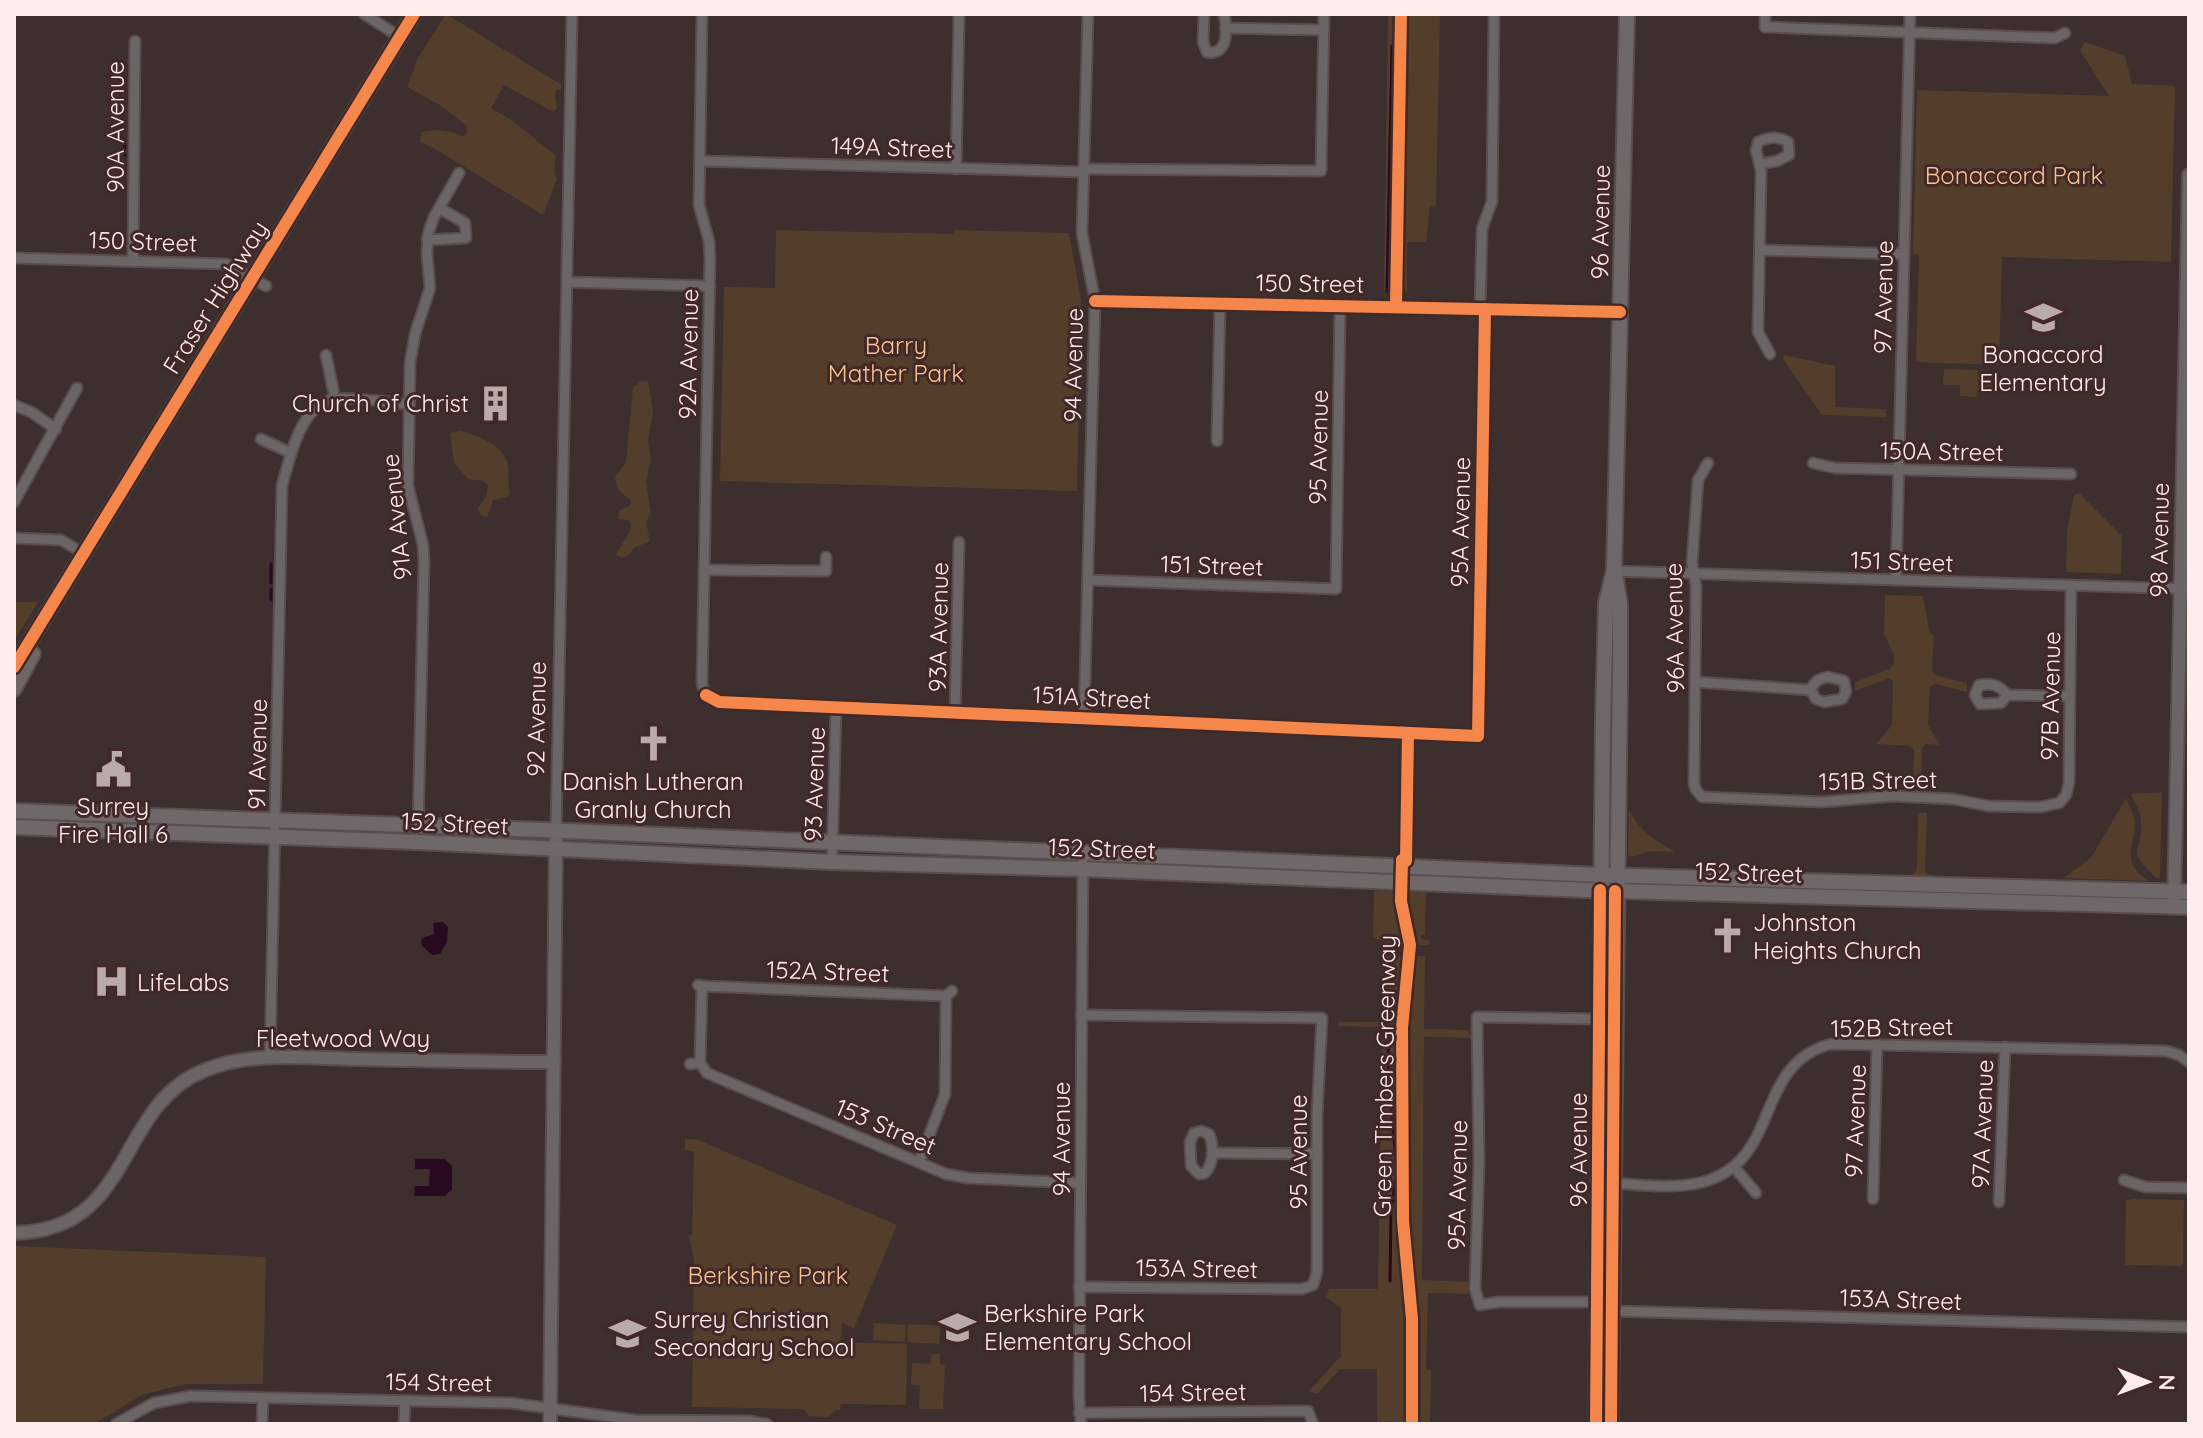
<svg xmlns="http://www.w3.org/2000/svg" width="2203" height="1438" viewBox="0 0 2203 1438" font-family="Quicksand,sans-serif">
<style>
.green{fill:#533e2b}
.water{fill:#270a1f}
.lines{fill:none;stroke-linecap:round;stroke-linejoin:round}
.stream{stroke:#270a1f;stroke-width:3}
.minor-casing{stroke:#5a4e4d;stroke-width:13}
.tertiary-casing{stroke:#5a4e4d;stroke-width:16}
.secondary-casing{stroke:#5a4e4d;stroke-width:18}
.primary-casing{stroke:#5a4e4d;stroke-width:18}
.minor{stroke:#6c6565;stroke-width:9}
.tertiary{stroke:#6c6565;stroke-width:12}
.secondary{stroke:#6f6768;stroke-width:14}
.primary{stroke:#6f6665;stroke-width:14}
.cycleway-casing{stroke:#422928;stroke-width:17}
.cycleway{stroke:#f5874c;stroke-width:12}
.labels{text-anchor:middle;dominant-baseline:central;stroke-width:6;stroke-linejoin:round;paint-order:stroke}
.street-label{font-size:24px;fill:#ffeded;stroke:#422928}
.park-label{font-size:24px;fill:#f8c18d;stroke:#422928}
.poi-label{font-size:24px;fill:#ffeded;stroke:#422928;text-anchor:start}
</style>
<rect width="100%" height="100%" fill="#3c2f2e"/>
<g class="green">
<path d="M 446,14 L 562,85 L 561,89 L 557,89 L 555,94 L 557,108 L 553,112 L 504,85 L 491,108 L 513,121 L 556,156 L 554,172 L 557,179 L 543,215 L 437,150 L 420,142 L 421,132 C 436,129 449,130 463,136 L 467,133 L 466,125 L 440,105 L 407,87 L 418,58 Z"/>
<path d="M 1388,14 L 1440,14 L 1436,205 L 1430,207 L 1426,242 L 1407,242 L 1407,292 L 1384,291 Z"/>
<path d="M 2085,42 L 2125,56 L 2132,84 L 2175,86 L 2171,262 L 2002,257 L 1999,365 L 1916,362 L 1919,255 L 1913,254 L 1917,90 L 2109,96 L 2080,50 Z"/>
<path d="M 776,230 L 953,234 L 954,230 L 1069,233 L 1081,299 L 1077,491 L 720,481 L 724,287 L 775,288 Z"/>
<path d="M 1784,355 L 1835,366 L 1835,407 L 1886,409 L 1886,417 L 1822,415 L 1783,359 Z"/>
<path d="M 1944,369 L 1978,370 L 1978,374 L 1996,375 L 1996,390 L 1977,390 L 1976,397 L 1960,396 L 1960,385 L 1943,385 Z"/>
<path d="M 642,381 L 648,382 L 653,411 L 648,442 L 651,459 L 646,481 L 651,513 L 646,522 L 650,541 L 634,548 L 628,556 L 622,558 L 616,555 L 630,531 L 631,525 L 628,520 L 618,519 L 619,510 L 630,506 L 631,500 L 619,491 L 615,478 L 626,462 L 633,387 Z"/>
<path d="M 460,431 C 476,435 502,444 507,462 C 510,472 507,483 510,494 L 506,497 L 493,500 L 487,518 L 480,514 L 478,508 L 486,496 L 488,485 L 483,481 L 468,479 L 454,463 L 450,433 Z"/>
<path d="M 2079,493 L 2122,536 L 2121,574 L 2066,572 L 2067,530 L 2074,495 Z"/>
<path d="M 1885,595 L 1923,596 L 1929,631 L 1934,636 L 1932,670 L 1935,675 L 1967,683 L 1967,692 L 1935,684 L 1930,687 L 1928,725 L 1940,745 L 1926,744 L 1922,748 L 1921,785 L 1913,785 L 1914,750 L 1910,746 L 1876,744 L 1892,725 L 1893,681 L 1889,678 L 1855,691 L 1855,682 L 1890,669 L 1894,663 L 1894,655 L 1884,634 Z"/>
<path d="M 14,602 L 38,602 L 14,641 Z"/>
<path d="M 2162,792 L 2160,878 L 2158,879 C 2122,847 2144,855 2141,820 C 2140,811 2134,802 2131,794 Z"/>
<path d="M 2126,798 C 2129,806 2135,815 2135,823 C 2134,851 2120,862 2149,881 L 2063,878 L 2091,858 Z"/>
<path d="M 1629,810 C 1638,829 1657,842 1675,852 L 1651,851 L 1631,857 L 1628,854 Z"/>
<path d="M 1918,813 L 1927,813 L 1925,871 L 1931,877 L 1911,876 L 1917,870 Z"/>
<path d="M 1374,891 L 1398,891 L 1407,924 L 1408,945 L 1388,944 L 1373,937 Z"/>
<path d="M 1403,892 L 1426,892 L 1425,935 L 1421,935 L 1421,939 L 1429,940 L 1429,945 L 1412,945 L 1411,923 Z"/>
<path d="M 1383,956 L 1425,956 L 1424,1029 L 1467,1030 L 1473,1038 L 1424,1037 L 1422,1280 L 1469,1282 L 1468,1294 L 1428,1293 L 1426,1369 L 1431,1370 L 1430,1424 L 1377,1424 L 1377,1369 L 1340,1369 L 1317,1394 L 1309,1391 L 1341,1356 L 1341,1308 L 1326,1297 L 1329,1289 L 1378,1289 L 1382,1027 L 1337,1026 L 1338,1022 L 1382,1022 Z"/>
<path d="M 685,1139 L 696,1139 L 897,1225 L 854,1328 L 842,1323 L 841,1342 L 907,1344 L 906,1405 L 841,1404 L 840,1410 L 834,1410 L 829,1417 L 809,1416 L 803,1409 L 692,1407 L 694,1261 L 689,1236 L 692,1234 L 694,1151 L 685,1150 Z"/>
<path d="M 2134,1199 L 2184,1200 L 2183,1266 L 2125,1265 L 2126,1200 Z"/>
<path d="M 14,1246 L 266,1257 L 263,1384 L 185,1384 L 142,1395 L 94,1424 L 14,1424 Z"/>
<path d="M 874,1323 L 906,1325 L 905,1342 L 873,1340 Z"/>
<path d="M 908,1324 L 940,1326 L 939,1344 L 907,1342 Z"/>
<path d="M 931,1354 L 940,1354 L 940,1364 L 945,1365 L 943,1409 L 919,1409 L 920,1386 L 911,1385 L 912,1363 L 930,1364 Z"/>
</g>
<g class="water">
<path d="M 443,922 L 448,927 L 447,942 L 440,954 L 432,955 L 422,946 L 421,939 L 434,934 L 433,923 Z"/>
<path d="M 415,1159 L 445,1159 L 452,1166 L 452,1189 L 445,1196 L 414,1196 L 415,1186 L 429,1186 L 430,1169 L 415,1169 Z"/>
</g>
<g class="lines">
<g class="stream">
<path d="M 124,140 L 125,155"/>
<path d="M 1387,291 L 1392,46"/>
<path d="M 271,583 L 271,564"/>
<path d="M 271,600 L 271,589"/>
<path d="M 1388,1036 L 1389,1087 L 1397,1170 L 1391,1211 L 1390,1281"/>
</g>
<defs>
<g id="minor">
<path d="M 364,14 L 400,37"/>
<path d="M 702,14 L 699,205 L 709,241 L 710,257 L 702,683 C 704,694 709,698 719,702 L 1478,736 L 1485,309"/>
<path d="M 1204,14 L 1203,42 L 1207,52 C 1229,56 1227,29 1224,14"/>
<path d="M 1765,14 L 1765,27 L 2055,38 L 2065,33"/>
<path d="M 1225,28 L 1324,30"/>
<path d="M 700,161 L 1084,172"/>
<path d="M 1760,164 L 1777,161 L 1789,155 L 1788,142 C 1778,136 1769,137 1758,142 L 1756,150 L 1761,171 L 1758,332 L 1770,354"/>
<path d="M 956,169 L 959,14"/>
<path d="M 1084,169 L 1321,171 L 1324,14"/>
<path d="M 427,240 L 466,238 L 465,223 L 439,208"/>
<path d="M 1761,250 L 1904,254"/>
<path d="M 14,258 L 226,264 L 266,286"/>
<path d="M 133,261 L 135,41"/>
<path d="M 567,282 L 710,286"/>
<path d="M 1095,301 L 1620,312"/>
<path d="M 1480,309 L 1482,229 L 1492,201 L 1494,17"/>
<path d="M 326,355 L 335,399"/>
<path d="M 14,405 L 31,412 L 56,429"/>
<path d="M 261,439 L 291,453"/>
<path d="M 1217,441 L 1220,304"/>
<path d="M 1708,463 L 1698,480 L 1692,563 L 1696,586 L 1694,784 L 1696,790 L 1702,797 L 1822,802 L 1893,796 L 1953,799 L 1988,806 L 2040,807 L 2059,803 L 2066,795 L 2069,783 L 2071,586"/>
<path d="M 1813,463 L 1835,468 L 2071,474"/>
<path d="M 14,502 L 77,388"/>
<path d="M 14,538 L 61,540 L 83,553"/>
<path d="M 704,570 L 826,571 L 826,557"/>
<path d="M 1614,571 L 2189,589"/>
<path d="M 1088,580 L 1336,589 L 1340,306"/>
<path d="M 1896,580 L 1910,14"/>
<path d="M 1828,677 L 1844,681 L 1846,692 L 1842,699 L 1824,702 L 1816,699 L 1811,690 C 1815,680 1819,679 1828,677 Z"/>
<path d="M 1697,682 L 1811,690"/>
<path d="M 2007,695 L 2001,703 L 1980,704 L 1975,695 L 1979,685 C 1991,683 1999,684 2007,695 L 2069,696"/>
<path d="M 955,713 L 959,542"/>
<path d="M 1084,718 L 1095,301 L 1082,233 L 1088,14"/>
<path d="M 418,829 L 424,562 L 423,545 L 408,486 L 410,363 L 415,334 L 430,288 L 427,254 L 428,234 L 434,217 L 459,173"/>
<path d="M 556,831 L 572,14"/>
<path d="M 832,862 L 836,707"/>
<path d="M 698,985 L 702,986 L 700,1063"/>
<path d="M 702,986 L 946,996 L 952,991"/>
<path d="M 270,1057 L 282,485 C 291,456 299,407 334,399 C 347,396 393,403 409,404"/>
<path d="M 690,1064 L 700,1063 L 707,1073 L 946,1174 L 968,1178 L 1080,1183"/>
<path d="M 1201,1131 L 1209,1134 C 1214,1146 1214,1163 1205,1173 L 1199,1174 L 1191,1166 L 1190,1142 L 1194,1133 Z"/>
<path d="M 1212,1153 L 1317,1154"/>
<path d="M 919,1162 L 945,1094 L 946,996"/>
<path d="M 1734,1167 L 1756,1193"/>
<path d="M 2124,1180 L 2145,1187 L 2189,1188"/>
<path d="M 1614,1183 C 1641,1185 1672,1189 1699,1183 C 1784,1163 1751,1065 1831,1044 L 2166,1051 L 2179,1055 L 2189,1062"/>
<path d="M 1873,1199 L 1877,1044"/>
<path d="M 1999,1202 L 2005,1047"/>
<path d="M 1079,1287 L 1302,1289 L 1313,1285 L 1317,1272 L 1317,1115 L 1322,1018 L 1081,1015"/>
<path d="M 1598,1302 L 1498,1302 L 1480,1305 L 1475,1289 L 1479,1162 L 1477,1017 L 1600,1019"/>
<path d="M 1613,1311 L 2189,1327"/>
<path d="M 1079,1413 L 1308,1411 L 1313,1424"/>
<path d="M 116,1424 L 154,1403 L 191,1396 L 511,1403 L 635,1420 L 749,1421 L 767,1424"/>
<path d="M 262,1424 L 263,1398"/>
<path d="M 404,1424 L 405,1401"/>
<path d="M 1081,1424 L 1079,1396 L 1083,854"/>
</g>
<g id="tertiary">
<path d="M 2174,906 L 2189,175"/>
<path d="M 14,1233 C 135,1231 115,1107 203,1071 C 250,1051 303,1058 353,1059 C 420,1060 487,1062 554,1062"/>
<path d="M 550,1424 L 556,831"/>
</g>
<g id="secondary">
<path d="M 14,811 L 544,830 L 1600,875 L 2189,892"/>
<path d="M 14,827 L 417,842 L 832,862 L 1082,869 L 1587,890 L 2189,907"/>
<path d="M 1596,1424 L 1603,720 L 1606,603 L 1614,571 L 1627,14"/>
<path d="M 1611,1424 L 1620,677 L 1620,605 L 1616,580"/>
</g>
<g id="primary">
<path d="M 14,667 L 414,14"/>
<path d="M 14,689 L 33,654"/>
</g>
</defs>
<use href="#minor" class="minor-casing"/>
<use href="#tertiary" class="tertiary-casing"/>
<use href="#secondary" class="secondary-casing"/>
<use href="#primary" class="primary-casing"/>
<use href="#minor" class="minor"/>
<use href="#tertiary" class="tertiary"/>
<use href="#secondary" class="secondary"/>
<use href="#primary" class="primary"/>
<defs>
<g id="cycleway">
<path d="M 1095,301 L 1620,312"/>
<path d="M 1396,307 L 1401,14"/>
<path d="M 14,667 L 414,14"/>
<path d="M 706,695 L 719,702 L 1478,736 L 1485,309"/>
<path d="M 1408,733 L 1406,861 L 1402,860 L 1401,901 L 1410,945 L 1402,1028 L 1403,1221 L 1412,1319 L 1412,1424"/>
<path d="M 1596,1424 L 1600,890"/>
<path d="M 1611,1424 L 1615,891"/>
</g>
</defs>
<use href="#cycleway" class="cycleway-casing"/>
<use href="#cycleway" class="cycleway"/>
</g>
<defs>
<symbol id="school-bare" viewBox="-9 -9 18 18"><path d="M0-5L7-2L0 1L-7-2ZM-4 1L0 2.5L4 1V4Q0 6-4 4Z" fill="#baa" stroke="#422928" stroke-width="2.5" paint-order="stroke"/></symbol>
<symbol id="building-bare" viewBox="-9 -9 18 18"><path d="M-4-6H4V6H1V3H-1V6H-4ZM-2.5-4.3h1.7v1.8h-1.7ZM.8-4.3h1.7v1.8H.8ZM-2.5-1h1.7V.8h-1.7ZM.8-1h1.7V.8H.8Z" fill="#baa" stroke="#422928" stroke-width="2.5" paint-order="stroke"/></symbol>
<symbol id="church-bare" viewBox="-9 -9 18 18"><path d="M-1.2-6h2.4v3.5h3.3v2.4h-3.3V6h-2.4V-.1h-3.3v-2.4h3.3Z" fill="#baa" stroke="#422928" stroke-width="2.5" paint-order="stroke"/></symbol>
<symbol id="civic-bare" viewBox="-9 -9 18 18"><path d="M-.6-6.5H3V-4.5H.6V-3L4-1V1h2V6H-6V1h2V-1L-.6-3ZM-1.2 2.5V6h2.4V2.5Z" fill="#baa" stroke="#422928" stroke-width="2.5" paint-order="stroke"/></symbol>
<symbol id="hospital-bare" viewBox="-9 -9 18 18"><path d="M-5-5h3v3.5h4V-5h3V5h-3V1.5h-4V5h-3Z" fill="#baa" stroke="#422928" stroke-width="2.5" paint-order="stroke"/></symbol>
</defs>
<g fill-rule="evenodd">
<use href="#school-bare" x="2018" y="292" width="51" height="51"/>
<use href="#building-bare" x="470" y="378" width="51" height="51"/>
<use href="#church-bare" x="628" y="718" width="51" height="51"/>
<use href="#civic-bare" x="88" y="744" width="51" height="51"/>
<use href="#church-bare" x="1702" y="910" width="51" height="51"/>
<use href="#hospital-bare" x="86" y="956" width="51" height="51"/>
<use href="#school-bare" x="932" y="1302" width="51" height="51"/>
<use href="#school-bare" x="602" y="1308" width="51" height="51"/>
</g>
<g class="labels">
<g class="street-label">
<text transform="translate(115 127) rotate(-90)">90A Avenue</text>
<text transform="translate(892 147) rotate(2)">149A Street</text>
<text transform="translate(1600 222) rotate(-89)">96 Avenue</text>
<text transform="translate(143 241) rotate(2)">150 Street</text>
<text transform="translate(1310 283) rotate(1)">150 Street</text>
<text transform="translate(215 297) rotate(-58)">Fraser Highway</text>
<text transform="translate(1883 297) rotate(-89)">97 Avenue</text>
<text transform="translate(688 354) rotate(-89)">92A Avenue</text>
<text transform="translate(1073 365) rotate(-89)">94 Avenue</text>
<text transform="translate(1318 447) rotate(-89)">95 Avenue</text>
<text transform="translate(1942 451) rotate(1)">150A Street</text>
<text transform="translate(396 517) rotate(-96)">91A Avenue</text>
<text transform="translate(1460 522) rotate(-89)">95A Avenue</text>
<text transform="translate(2159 540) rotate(-89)">98 Avenue</text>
<text transform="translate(1902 561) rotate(2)">151 Street</text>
<text transform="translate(1212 565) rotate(2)">151 Street</text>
<text transform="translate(938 627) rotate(-89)">93A Avenue</text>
<text transform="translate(1674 628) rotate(-91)">96A Avenue</text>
<text transform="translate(2050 696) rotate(-89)">97B Avenue</text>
<text transform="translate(1092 697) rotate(3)">151A Street</text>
<text transform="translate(536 719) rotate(-89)">92 Avenue</text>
<text transform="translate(257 754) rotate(-89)">91 Avenue</text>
<text transform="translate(1878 780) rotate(-1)">151B Street</text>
<text transform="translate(814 784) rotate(-88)">93 Avenue</text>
<text transform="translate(455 823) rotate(3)">152 Street</text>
<text transform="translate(1102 848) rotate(2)">152 Street</text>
<text transform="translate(1749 872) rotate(2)">152 Street</text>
<text transform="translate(828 971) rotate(2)">152A Street</text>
<text transform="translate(1892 1027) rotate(-1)">152B Street</text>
<text x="343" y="1038">Fleetwood Way</text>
<text transform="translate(1384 1076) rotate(-89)">Green Timbers Greenway</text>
<text transform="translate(1855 1121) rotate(-88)">97 Avenue</text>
<text transform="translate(1982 1124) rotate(-88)">97A Avenue</text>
<text transform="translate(886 1126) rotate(23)">153 Street</text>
<text transform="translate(1061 1139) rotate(-90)">94 Avenue</text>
<text transform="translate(1578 1150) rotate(-90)">96 Avenue</text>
<text transform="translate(1298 1152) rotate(-90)">95 Avenue</text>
<text transform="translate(1457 1185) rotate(-89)">95A Avenue</text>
<text transform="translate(1197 1268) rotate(1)">153A Street</text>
<text transform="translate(1901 1299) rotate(2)">153A Street</text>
<text transform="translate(439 1382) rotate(1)">154 Street</text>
<text transform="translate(1193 1392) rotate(-1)">154 Street</text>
</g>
<g class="park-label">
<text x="2014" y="175">Bonaccord Park</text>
<text x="896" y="345">Barry<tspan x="896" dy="28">Mather Park</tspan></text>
<text x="768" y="1275">Berkshire Park</text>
</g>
<g class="poi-label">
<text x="2043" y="354" text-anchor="middle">Bonaccord<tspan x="2043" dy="28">Elementary</tspan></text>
<text x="469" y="403" text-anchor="end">Church of Christ</text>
<text x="653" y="781" text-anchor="middle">Danish Lutheran<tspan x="653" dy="28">Granly Church</tspan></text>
<text x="113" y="806" text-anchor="middle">Surrey<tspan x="113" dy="28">Fire Hall 6</tspan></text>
<text x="1753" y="922">Johnston<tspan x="1753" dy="28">Heights Church</tspan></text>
<text x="137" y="982">LifeLabs</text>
<text x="984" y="1313">Berkshire Park<tspan x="984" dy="28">Elementary School</tspan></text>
<text x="654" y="1319">Surrey Christian<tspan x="654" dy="28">Secondary School</tspan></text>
</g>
</g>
<rect width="2203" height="1438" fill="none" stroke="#ffeded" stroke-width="32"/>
<g transform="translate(2147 1382) rotate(91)" stroke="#422928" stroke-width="6" paint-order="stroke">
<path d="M0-6L14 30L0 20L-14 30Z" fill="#ffeded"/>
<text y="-12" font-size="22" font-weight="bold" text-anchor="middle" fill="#ffeded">N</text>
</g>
</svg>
